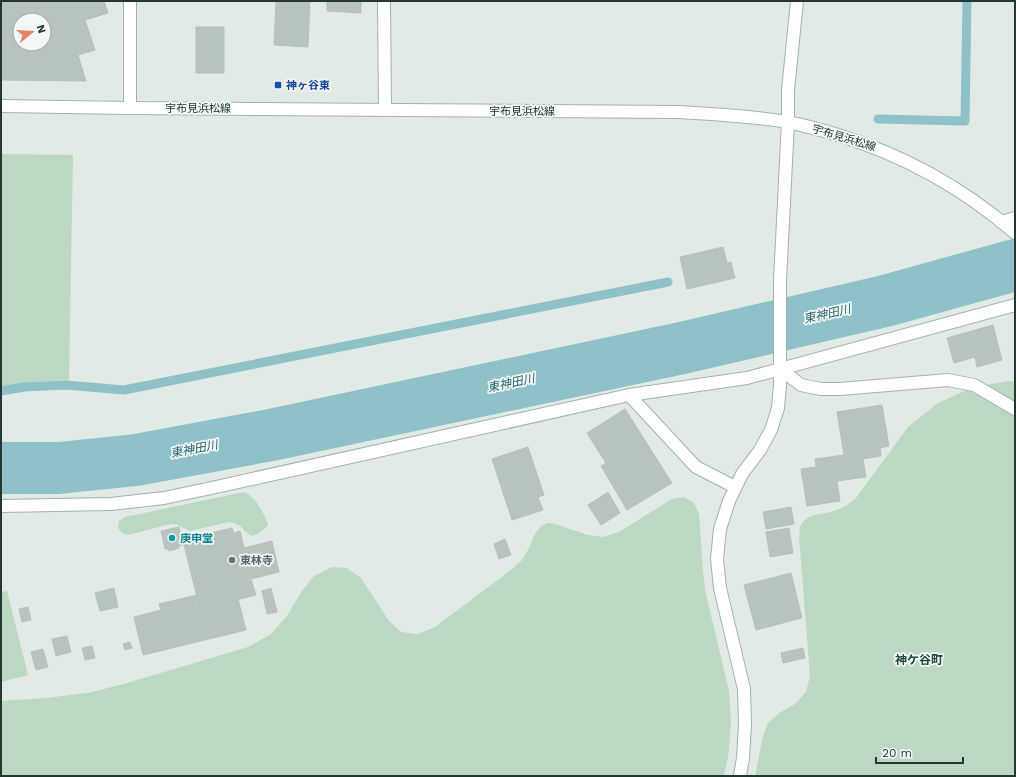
<svg xmlns="http://www.w3.org/2000/svg" width="1016" height="777" viewBox="0 0 1016 777" font-family="'Work Sans','Noto Sans JP',sans-serif">
<style>
.green{fill:#bcd8c3}
.lines{fill:none;stroke-linecap:round;stroke-linejoin:round}
.stream{stroke:#8fc1c9;stroke-width:9}
.river{stroke:#8fc1c9;stroke-width:52}
.building{fill:#b7c4be;stroke:#b4c2bc;fill-rule:evenodd}
.minor-casing{stroke:#a4b1ac;stroke-width:14}
.secondary-casing{stroke:#a1b4ad;stroke-width:14}
.minor{stroke:#fff;stroke-width:12}
.secondary{stroke:#fff;stroke-width:12}
.transit-dot{fill:#1a4fb4;stroke:#f1f7f4;stroke-width:1.5}
.culture-dot{fill:#0f9aa8;stroke:#f1f7f4;stroke-width:1.5}
.worship-dot{fill:#6b7280;stroke:#f1f7f4;stroke-width:1.5}
.labels{text-anchor:middle;dominant-baseline:central;stroke-width:3.5;stroke-linejoin:round;paint-order:stroke}
.transit-label{font-size:11px;font-weight:bold;fill:#164399;stroke:#f1f7f4;text-anchor:start}
.street-label{font-size:11px;fill:#233832;stroke:#f1f7f4}
.culture-label{font-size:11px;font-weight:bold;fill:#0d838f;stroke:#f1f7f4;text-anchor:start}
.worship-label{font-size:11px;font-weight:bold;fill:#5b616d;stroke:#f1f7f4;text-anchor:start}
.water-label{font-size:12px;font-style:italic;fill:#25626d;stroke:#f1f7f4}
.neighbourhood-label{font-size:12px;font-weight:bold;fill:#22483e;stroke:#f1f7f4}
</style>
<rect width="100%" height="100%" fill="#e1eae5"/>
<g class="green">
<path d="M 1,154 L 73,155 L 69,381 L 66,380 L 24,383 L 1,387 Z"/>
<path d="M 1008,381 L 1015,382 L 1015,776 L 755,776 L 763,736 L 768,723 L 779,713 L 795,704 L 806,692 L 810,676 L 799,537 C 800,534 799,528 801,525 C 808,512 823,515 834,511 C 843,508 849,504 856,498 L 908,427 L 938,403 L 971,388 Z"/>
<path d="M 239,493 C 241,493 244,492 246,493 C 255,496 266,517 268,525 C 263,531 259,534 252,536 C 242,531 242,523 229,522 L 190,531 L 175,524 L 170,524 L 128,535 L 122,533 L 118,528 L 119,521 L 125,517 Z"/>
<path d="M 684,497 L 694,503 L 699,514 L 703,570 L 705,590 L 729,691 L 731,723 L 728,757 L 724,776 L 1,776 L 1,701 L 45,698 L 88,693 L 127,683 L 248,647 L 271,634 L 287,616 L 302,591 L 314,576 L 332,567 L 347,568 L 361,578 L 389,621 L 401,632 L 418,634 L 435,627 L 511,570 L 522,560 L 528,550 L 536,532 L 541,526 L 548,523 L 555,524 L 588,535 L 603,537 L 619,532 L 672,499 Z"/>
<path d="M 1,588 L 2,592 L 7,591 L 28,675 L 1,682 Z"/>
</g>
<g class="lines">
<g class="stream">
<path d="M 878,119 L 965,121 L 967,1"/>
<path d="M 1,391 L 24,387 L 66,385 L 124,390 L 668,282"/>
</g>
<path class="river" d="M 1,468 L 59,468 L 136,460 L 271,435 L 682,348 L 790,323 L 885,301 L 1015,265"/>
</g>
<g class="building">
<path d="M 4,1 L 104,1 L 108,13 L 85,20 L 95,50 L 78,55 L 86,81 L 1,80 L 1,2 ZM 20,20 L 44,20 L 44,44 L 20,44 Z"/>
<path d="M 276,1 L 310,1 L 308,47 L 274,45 Z"/>
<path d="M 327,1 L 361,1 L 361,13 L 327,11 Z"/>
<rect x="196" y="27" width="28" height="46"/>
<path d="M 723,247 L 727,263 L 731,262 L 735,278 L 687,289 L 680,257 Z"/>
<path d="M 993,325 L 1002,360 L 977,367 L 975,357 L 954,363 L 947,338 Z"/>
<path d="M 882,405 L 889,446 L 880,448 L 881,456 L 863,459 L 866,477 L 837,481 L 840,501 L 807,506 L 801,469 L 816,467 L 815,459 L 844,455 L 837,412 Z"/>
<path d="M 625,409 L 672,483 L 627,510 L 601,466 L 606,463 L 587,433 Z"/>
<path d="M 528,447 L 544,495 L 538,497 L 543,510 L 512,520 L 492,459 Z"/>
<path d="M 608,492 L 620,513 L 601,525 L 588,505 Z"/>
<path d="M 791,507 L 794,524 L 766,529 L 763,512 Z"/>
<path d="M 179,527 L 183,545 L 179,546 L 179,548 L 169,551 L 169,549 L 165,549 L 161,531 Z"/>
<path d="M 232,528 L 234,533 L 240,531 L 244,548 L 272,541 L 279,572 L 251,579 L 256,595 L 200,609 L 184,545 L 194,542 L 193,537 Z"/>
<path d="M 789,528 L 793,553 L 770,557 L 766,532 Z"/>
<path d="M 505,539 L 511,555 L 499,559 L 494,544 Z"/>
<path d="M 791,573 L 802,618 L 756,630 L 744,585 Z"/>
<path d="M 114,588 L 118,607 L 100,611 L 95,593 Z"/>
<path d="M 271,588 L 277,612 L 267,614 L 262,591 Z"/>
<path d="M 197,595 L 200,609 L 238,599 L 246,630 L 143,655 L 134,617 L 161,610 L 159,604 Z"/>
<path d="M 28,607 L 31,620 L 22,622 L 19,609 Z"/>
<path d="M 67,636 L 71,652 L 56,656 L 52,639 Z"/>
<path d="M 130,642 L 132,648 L 125,650 L 123,644 Z"/>
<path d="M 92,646 L 95,658 L 85,660 L 82,648 Z"/>
<path d="M 803,648 L 805,658 L 783,663 L 781,653 Z"/>
<path d="M 43,649 L 48,667 L 36,670 L 31,652 Z"/>
</g>
<g class="lines">
<defs>
<g id="minor">
<path d="M 384,1 L 385,109"/>
<path d="M 130,108 L 130,1"/>
<path d="M 1001,222 L 1015,218"/>
<path d="M 780,369 L 801,385 L 821,389 L 840,389 L 948,380 L 974,385 L 1015,409"/>
<path d="M 629,395 L 696,467 L 735,487"/>
<path d="M 1,506 L 111,504 L 164,498 L 216,487 L 629,395 L 747,378 L 1015,305"/>
<path d="M 740,776 L 743,758 L 745,724 L 744,689 L 720,588 L 717,559 L 720,529 L 729,501 L 742,474 L 760,450 L 771,430 L 778,408 L 780,385 L 780,281 L 788,122 L 788,90 L 797,1"/>
</g>
<path id="secondary" d="M 1,106 L 130,108 L 678,112 C 715,114 751,116 787,122 C 804,125 821,130 838,135 C 903,155 963,188 1015,233"/>
</defs>
<use href="#minor" class="minor-casing"/>
<use href="#secondary" class="secondary-casing"/>
<use href="#minor" class="minor"/>
<use href="#secondary" class="secondary"/>
</g>
<rect class="transit-dot" x="274" y="81" width="8" height="8" rx="2"/>
<circle class="culture-dot" cx="172" cy="538" r="4"/>
<circle class="worship-dot" cx="232" cy="560" r="4"/>
<g class="labels">
<g class="transit-label">
<text x="286" y="85">神ヶ谷東</text>
</g>
<g class="street-label">
<text x="198" y="108">宇布見浜松線</text>
<text x="522" y="111">宇布見浜松線</text>
<text transform="translate(844 138) rotate(17)">宇布見浜松線</text>
</g>
<g class="culture-label">
<text x="180" y="538">庚申堂</text>
</g>
<g class="worship-label">
<text x="240" y="560">東林寺</text>
</g>
<g class="water-label">
<text transform="translate(827 314) rotate(-13)">東神田川</text>
<text transform="translate(511 383) rotate(-12)">東神田川</text>
<text transform="translate(194 449) rotate(-11)">東神田川</text>
</g>
<g class="neighbourhood-label">
<text x="919" y="660">神ケ谷町</text>
</g>
</g>
<rect width="1016" height="777" fill="none" stroke="#233832" stroke-width="4"/>
<g transform="translate(32 32) rotate(72)"><circle r="19" fill="#f1f7f4" stroke="#9faba6"/>
<path d="M0-3L7 15L0 10L-7 15Z" fill="#e28267"/>
<text y="-6" font-size="11" font-weight="bold" text-anchor="middle" fill="#233832">N</text>
</g>
<path d="M876 757v6h87v-6" fill="none" stroke="#233832" stroke-width="2"/>
<text x="882" y="757" font-size="12" fill="#233832" stroke="#f1f7f4" stroke-width="3" paint-order="stroke">20 m</text>
</svg>
